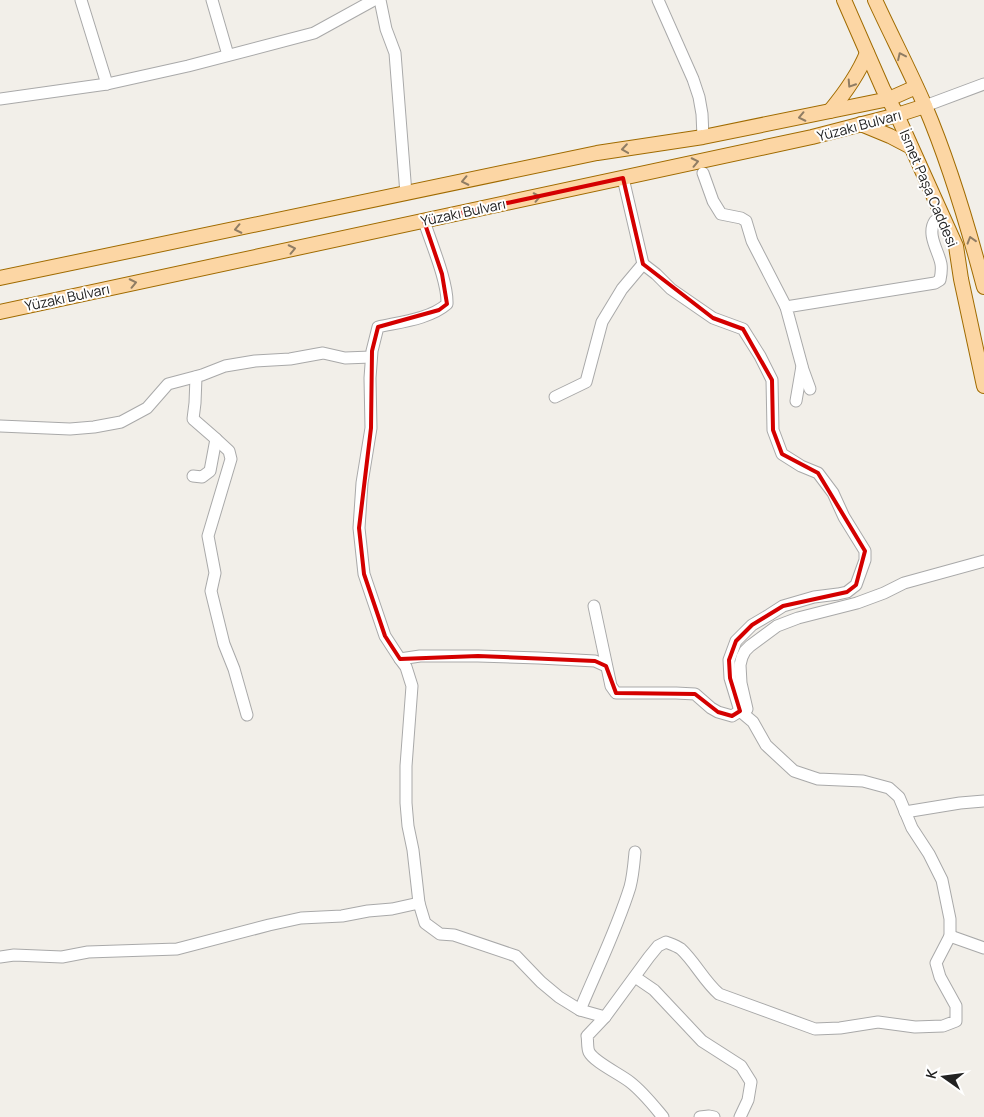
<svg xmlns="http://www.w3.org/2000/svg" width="984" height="1117" viewBox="0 0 984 1117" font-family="Manrope,sans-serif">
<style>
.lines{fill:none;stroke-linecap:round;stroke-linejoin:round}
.minor-casing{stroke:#a9a9a9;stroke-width:13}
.major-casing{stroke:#a06b00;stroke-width:16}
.minor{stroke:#fff;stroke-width:11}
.major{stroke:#fcd6a4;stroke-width:14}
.oneway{stroke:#8f7c63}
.marked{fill:none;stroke:#d40000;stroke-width:4;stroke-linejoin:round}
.labels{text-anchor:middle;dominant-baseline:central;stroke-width:4;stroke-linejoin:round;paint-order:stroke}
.street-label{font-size:14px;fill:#222;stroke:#fff}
</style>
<rect width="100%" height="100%" fill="#f2efe9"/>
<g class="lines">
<defs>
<g id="minor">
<path d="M 81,0 L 107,84"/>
<path d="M 212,0 L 228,55"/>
<path d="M 380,0 L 386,29 L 395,53 L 406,194"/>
<path d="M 658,0 L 693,79 L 699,97 L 702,114 L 703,137"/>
<path d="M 0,99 L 107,84 L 188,66 L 314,33 L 374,0"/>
<path d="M 925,106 L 984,84"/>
<path d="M 703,173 L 713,201 L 721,214 L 741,218 L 746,221 L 752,241 L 786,307"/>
<path d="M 623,178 L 643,264 L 656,274 L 671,289 L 713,318 L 743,329 L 760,356 L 772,380 L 773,430 L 782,454 L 801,466 L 818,473 L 833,493 L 844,517 L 865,551 L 865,560 L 856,585 L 847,592 L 838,594 L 814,597 L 783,606 L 769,615 L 752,625 L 736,641 L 729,660 L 730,678 L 740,711 L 753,722 L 766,745 L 794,771 L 818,779 L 863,781 L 889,788 L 899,797 L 912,828 L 929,854 L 942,880 L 950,919 L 950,936 L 936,963 L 940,977 L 956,1006 L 956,1021 L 943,1026 L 915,1027 L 878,1022 L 840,1028 L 815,1029 L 719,994 C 704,981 695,962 681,949 C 677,946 671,944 666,942 L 658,946 L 649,957 L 605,1017 L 587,1036 C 588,1040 587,1048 589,1052 C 594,1062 620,1074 630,1082 C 643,1092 653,1105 663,1117"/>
<path d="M 424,221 C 431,243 448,282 447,304 C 430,319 400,322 378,327 L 372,351 L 370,378 L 371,428 L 362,483 L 359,528 L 364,574 L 385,636 L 400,659 L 420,656 L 478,656 L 539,658 L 595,661 L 606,666"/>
<path d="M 802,367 L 810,389"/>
<path d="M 555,397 L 586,382 L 602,322 L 622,289 L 643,264"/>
<path d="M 796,401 L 802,366 L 786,307 L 935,283 L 940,280 C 941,275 942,270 941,264 C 939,252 926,234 935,221 C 937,219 940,218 942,216"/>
<path d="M 0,426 L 70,429 L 94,427 L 121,422 L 147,408 L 168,384 L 202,375 L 225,366 L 255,361 L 290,359 L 323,353 L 345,358 L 371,357"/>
<path d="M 216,439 L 229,451 L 231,459 L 208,536 L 215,573 L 211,591 L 224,644 L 234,669 L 247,715"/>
<path d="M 193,476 L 202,477 L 210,471 L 216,439 L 193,419 L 195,403 L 196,377"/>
<path d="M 594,606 L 611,686 L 616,693 L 676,693 L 695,694 L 711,708 L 718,712 L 732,716 L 740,711"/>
<path d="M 400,659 L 406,667 L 412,686 L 406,766 L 406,803 L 408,826 L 413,850 L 419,903"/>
<path d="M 747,709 L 741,683 L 740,665 L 742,657 L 745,651 L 750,646 L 777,626 L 798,618 L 857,603 L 884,593 L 904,583 L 984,561"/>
<path d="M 905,812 L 960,803 L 984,801"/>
<path d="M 950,936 L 984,948"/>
<path d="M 0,957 L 14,955 L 62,957 L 88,952 L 177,949 L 269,925 L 301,918 L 342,916 L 368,911 L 392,909 L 419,903 L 425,923 L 440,934 L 454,935 L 516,956 L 541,982 L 559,997 L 580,1010 L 605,1017"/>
<path d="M 635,977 L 654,990 L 702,1041 L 741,1066 L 751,1082 L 748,1100 L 740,1117"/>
<path d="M 580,1010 C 597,969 617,929 630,887 C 633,876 634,863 635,852"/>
<path d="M 700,1117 L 709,1116 L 714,1117"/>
</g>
<g id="major">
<path d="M 844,0 L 883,89 L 897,115 L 956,246 L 961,279 L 984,386"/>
<path d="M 875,0 C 891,35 910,71 925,106 C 950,165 968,226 984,287"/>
<path d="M 830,111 C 845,93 858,75 867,53"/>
<path d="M 861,124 L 890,136 L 911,147"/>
<path d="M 0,278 L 597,153 L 703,137 L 889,99 L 916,87"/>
<path d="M 0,312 L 812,137 L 897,115 L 925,106"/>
</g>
</defs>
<use href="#minor" class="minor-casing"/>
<use href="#major" class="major-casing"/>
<use href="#minor" class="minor"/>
<use href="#major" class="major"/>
</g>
<defs><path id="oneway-chevron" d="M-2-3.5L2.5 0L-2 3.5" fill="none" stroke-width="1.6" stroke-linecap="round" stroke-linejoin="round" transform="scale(1.25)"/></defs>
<g class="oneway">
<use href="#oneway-chevron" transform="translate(901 56) rotate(-115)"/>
<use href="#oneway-chevron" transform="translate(851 84) rotate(123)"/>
<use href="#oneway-chevron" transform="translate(802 117) rotate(168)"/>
<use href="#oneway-chevron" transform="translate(625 149) rotate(172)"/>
<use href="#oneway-chevron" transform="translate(695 162) rotate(-12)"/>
<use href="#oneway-chevron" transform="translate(465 181) rotate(168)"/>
<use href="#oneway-chevron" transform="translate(537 197) rotate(-12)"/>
<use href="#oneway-chevron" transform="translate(238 229) rotate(168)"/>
<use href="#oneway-chevron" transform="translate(971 240) rotate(-107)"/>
<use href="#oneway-chevron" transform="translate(292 249) rotate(-12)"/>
<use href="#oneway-chevron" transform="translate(133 283) rotate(-12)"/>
</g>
<path class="marked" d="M 623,178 L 643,264 L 713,318 L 743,329 L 772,380 L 773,430 L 782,454 L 818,473 L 865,551 L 856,585 L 847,592 L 783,606 L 752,625 L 736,641 L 729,660 L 730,678 L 740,711 L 732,716 L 718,712 L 695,694 L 616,693 L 606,666 L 595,661 L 478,656 L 400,659 L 385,636 L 364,574 L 359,528 L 371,428 L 372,351 L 378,327 L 439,310 L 447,304 L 442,274 L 424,221 Z"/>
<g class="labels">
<g class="street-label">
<text transform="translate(859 125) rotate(-15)">Yüzakı Bulvarı</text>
<text transform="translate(929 188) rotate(67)">İsmet Paşa Caddesi</text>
<text transform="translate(463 212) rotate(-12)">Yüzakı Bulvarı</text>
<text transform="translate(67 297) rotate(-12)">Yüzakı Bulvarı</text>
</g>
</g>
<g transform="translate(944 1077) rotate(284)" stroke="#ffffff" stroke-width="4" paint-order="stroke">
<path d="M0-4L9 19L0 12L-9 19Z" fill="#222222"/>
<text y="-8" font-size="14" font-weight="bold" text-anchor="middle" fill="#222222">K</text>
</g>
</svg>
